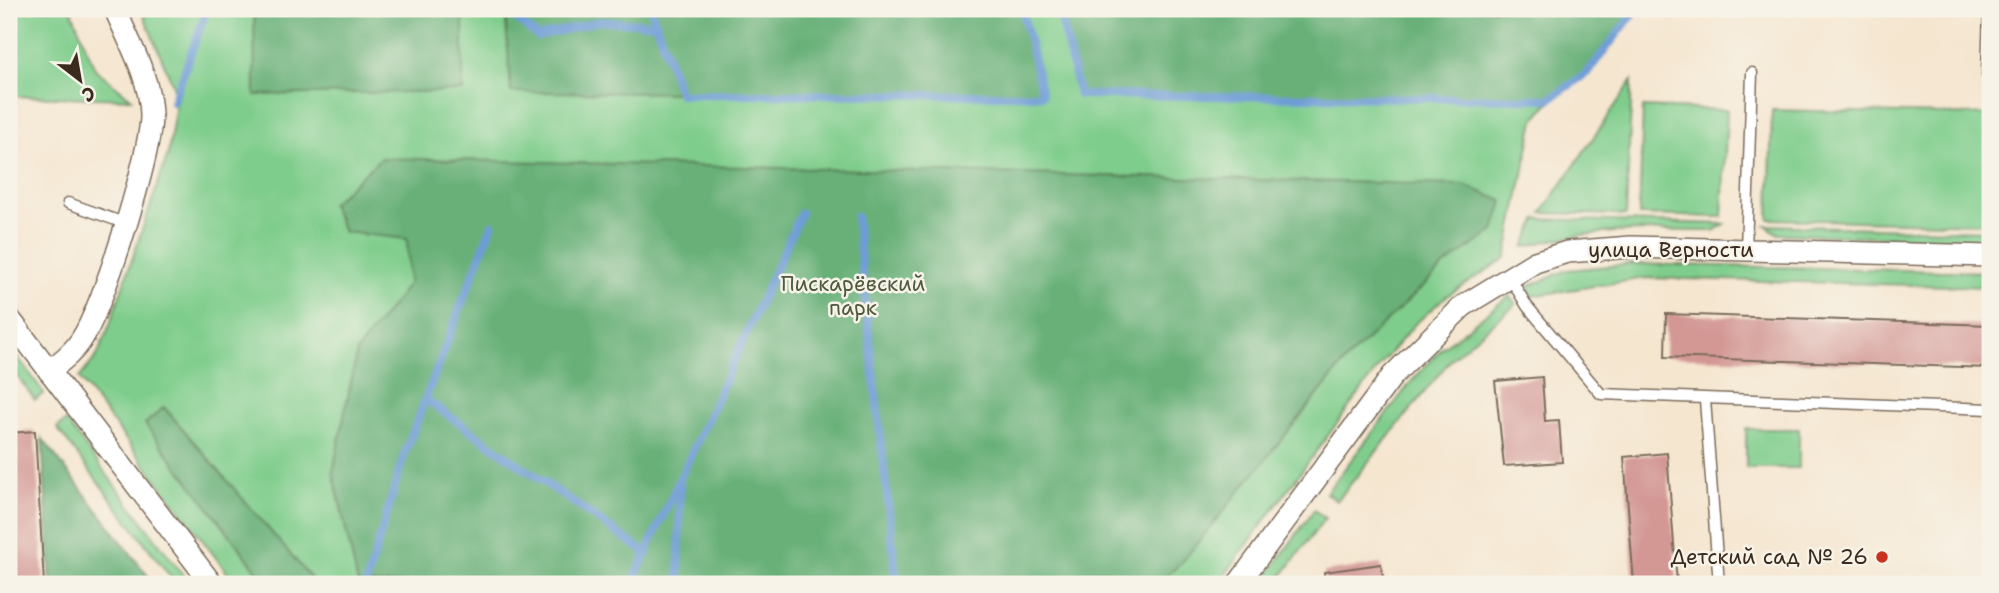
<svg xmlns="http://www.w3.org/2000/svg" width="1999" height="593" viewBox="0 0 1999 593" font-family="'Shantell Sans',sans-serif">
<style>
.green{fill:#7fcd8c;stroke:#5d7c55;stroke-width:2}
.forest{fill:#67b078;stroke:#516d4b;stroke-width:2}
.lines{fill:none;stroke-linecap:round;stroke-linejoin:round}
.stream{stroke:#6e9cd6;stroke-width:8}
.building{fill:#d39794}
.lane-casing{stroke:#7c6c5c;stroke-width:13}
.street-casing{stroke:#7c6c5c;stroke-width:24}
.lane{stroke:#fff;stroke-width:10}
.street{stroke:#fff;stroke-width:21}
.poi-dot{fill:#c8321e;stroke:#f7f3e8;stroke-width:2.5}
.labels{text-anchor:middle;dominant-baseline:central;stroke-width:5;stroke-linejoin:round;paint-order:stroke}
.street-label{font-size:21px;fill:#3b2a1e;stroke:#f7f3e8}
.park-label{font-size:21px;fill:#4f5b3f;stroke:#f7f3e8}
.poi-label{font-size:21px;fill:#3b2a1e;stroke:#f7f3e8;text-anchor:end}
</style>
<rect width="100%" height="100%" fill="#f7f3e8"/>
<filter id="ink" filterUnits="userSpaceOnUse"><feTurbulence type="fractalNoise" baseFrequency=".0143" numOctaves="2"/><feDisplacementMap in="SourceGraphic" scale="14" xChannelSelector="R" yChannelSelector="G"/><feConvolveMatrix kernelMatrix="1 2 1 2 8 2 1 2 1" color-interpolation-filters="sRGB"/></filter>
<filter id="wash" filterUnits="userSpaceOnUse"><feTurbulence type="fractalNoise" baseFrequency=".00686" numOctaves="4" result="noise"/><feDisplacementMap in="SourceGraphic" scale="28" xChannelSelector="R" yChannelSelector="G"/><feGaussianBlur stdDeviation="1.57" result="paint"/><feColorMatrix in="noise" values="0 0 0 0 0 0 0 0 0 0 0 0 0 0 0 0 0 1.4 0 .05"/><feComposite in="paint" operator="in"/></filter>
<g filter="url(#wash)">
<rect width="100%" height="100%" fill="#f5e6d0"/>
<g class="green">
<path d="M 9,9 L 71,9 L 95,69 L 132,99 L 9,96 Z"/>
<path d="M 141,9 L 1627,9 L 1534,120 L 1506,258 L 1444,298 L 1413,326 L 1381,364 L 1218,584 L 236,584 L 79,378 L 97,356 L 109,327 L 168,154 L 175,110 L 173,85 Z"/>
<path d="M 1632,81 L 1626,215 L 1542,213 Z"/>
<path d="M 1643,107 L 1727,110 L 1722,217 L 1639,215 Z"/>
<path d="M 1772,110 L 1990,115 L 1990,224 L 1769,219 Z"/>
<path d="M 1537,219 L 1725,224 L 1714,231 C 1646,231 1590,228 1524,247 Z"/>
<path d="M 1766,225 L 1987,231 L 1986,240 L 1778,234 Z"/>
<path d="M 1632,264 L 1990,272 L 1990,287 L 1646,278 L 1532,296 L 1527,287 L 1567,270 Z"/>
<path d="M 1509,296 L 1516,304 L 1452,358 L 1337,501 L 1326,493 L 1412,381 L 1442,348 Z"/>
<path d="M 17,356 L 44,393 L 35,400 L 9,365 Z"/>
<path d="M 66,421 L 190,584 L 176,584 L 57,428 Z"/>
<rect x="1746" y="429" width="53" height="39"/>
<path d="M 1314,510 L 1325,518 L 1276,584 L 1261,584 Z"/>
</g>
<g class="forest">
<path d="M 254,9 L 463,9 L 463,91 L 255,95 Z"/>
<path d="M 505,9 L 1022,9 L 1042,95 L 511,92 Z"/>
<path d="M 1059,9 L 1637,9 L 1587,73 L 1550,99 L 1079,95 Z"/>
<path d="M 381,158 L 1464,185 L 1503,201 L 1494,231 L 1445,265 L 1346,360 L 1182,562 L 1158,584 L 358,584 L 333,472 L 357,351 L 409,283 L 407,239 L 344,232 L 331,204 Z"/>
<path d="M 164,407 L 316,584 L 267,584 L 145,424 Z"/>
<path d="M 42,438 L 154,584 L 51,584 Z"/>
</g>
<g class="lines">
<g class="stream">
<path d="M 503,9 L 538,37 L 599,21 L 657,24"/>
<path d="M 651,9 L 680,94 L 1042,95 L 1022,9"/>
<path d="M 1059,9 L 1079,95 L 1550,99 L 1587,73 L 1637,9"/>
<path d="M 173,102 L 207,9"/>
<path d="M 856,216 L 897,584"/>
<path d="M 425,399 L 647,554"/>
<path d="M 366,584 L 404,455 L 492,225"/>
<path d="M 632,584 L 801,213"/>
<path d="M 679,584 L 680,485"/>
</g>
</g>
<g id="blocks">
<g class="building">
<path d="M 1666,314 L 1990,325 L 1990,368 L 1665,357 Z"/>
<path d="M 1542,377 L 1545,421 L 1559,420 L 1562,462 L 1504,466 L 1495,381 Z"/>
<path d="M 35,431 L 44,584 L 9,584 L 9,433 Z"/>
<path d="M 1667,453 L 1677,584 L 1634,584 L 1624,457 Z"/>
<path d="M 1381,564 L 1384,584 L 1325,584 L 1324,572 Z"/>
</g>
</g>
</g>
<g filter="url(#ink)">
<use href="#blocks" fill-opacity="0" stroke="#7c6c5c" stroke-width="2"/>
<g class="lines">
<defs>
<g id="lane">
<path d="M 1987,75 L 1989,9"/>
<path d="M 68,203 L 124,223"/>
<path d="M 1746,250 L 1752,73"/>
<path d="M 1509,276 L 1527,306 L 1601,394 L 1990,409"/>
<path d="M 9,350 L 24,338"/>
<path d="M 1705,400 L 1719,584"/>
</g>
<g id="street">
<path d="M 9,318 L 212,584"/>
<path d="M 49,371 C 62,361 75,351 83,337 C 104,304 152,152 151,114 C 150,78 129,42 115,9"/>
<path d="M 1238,584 L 1393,375 L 1463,306 L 1535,262 L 1567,252 L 1631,247 L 1990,256"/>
</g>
</defs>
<use href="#lane" class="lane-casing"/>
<use href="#street" class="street-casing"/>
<use href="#lane" class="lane"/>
<use href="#street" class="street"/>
</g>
</g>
<circle class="poi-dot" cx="1882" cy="557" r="7"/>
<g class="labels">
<g class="street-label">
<text x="1671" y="250">улица Верности</text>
</g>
<g class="park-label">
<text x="853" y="284">Пискарёвский<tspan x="853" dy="24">парк</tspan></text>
</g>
<g class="poi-label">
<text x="1868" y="557">Детский сад № 26</text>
</g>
</g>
<rect width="1999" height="593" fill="none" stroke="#f7f3e8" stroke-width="35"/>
<g transform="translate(80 80) rotate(149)" stroke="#f7f3e8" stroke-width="5" paint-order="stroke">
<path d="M0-5L12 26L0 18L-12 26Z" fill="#3b2a1e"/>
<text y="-10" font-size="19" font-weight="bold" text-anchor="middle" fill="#3b2a1e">С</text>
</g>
</svg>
